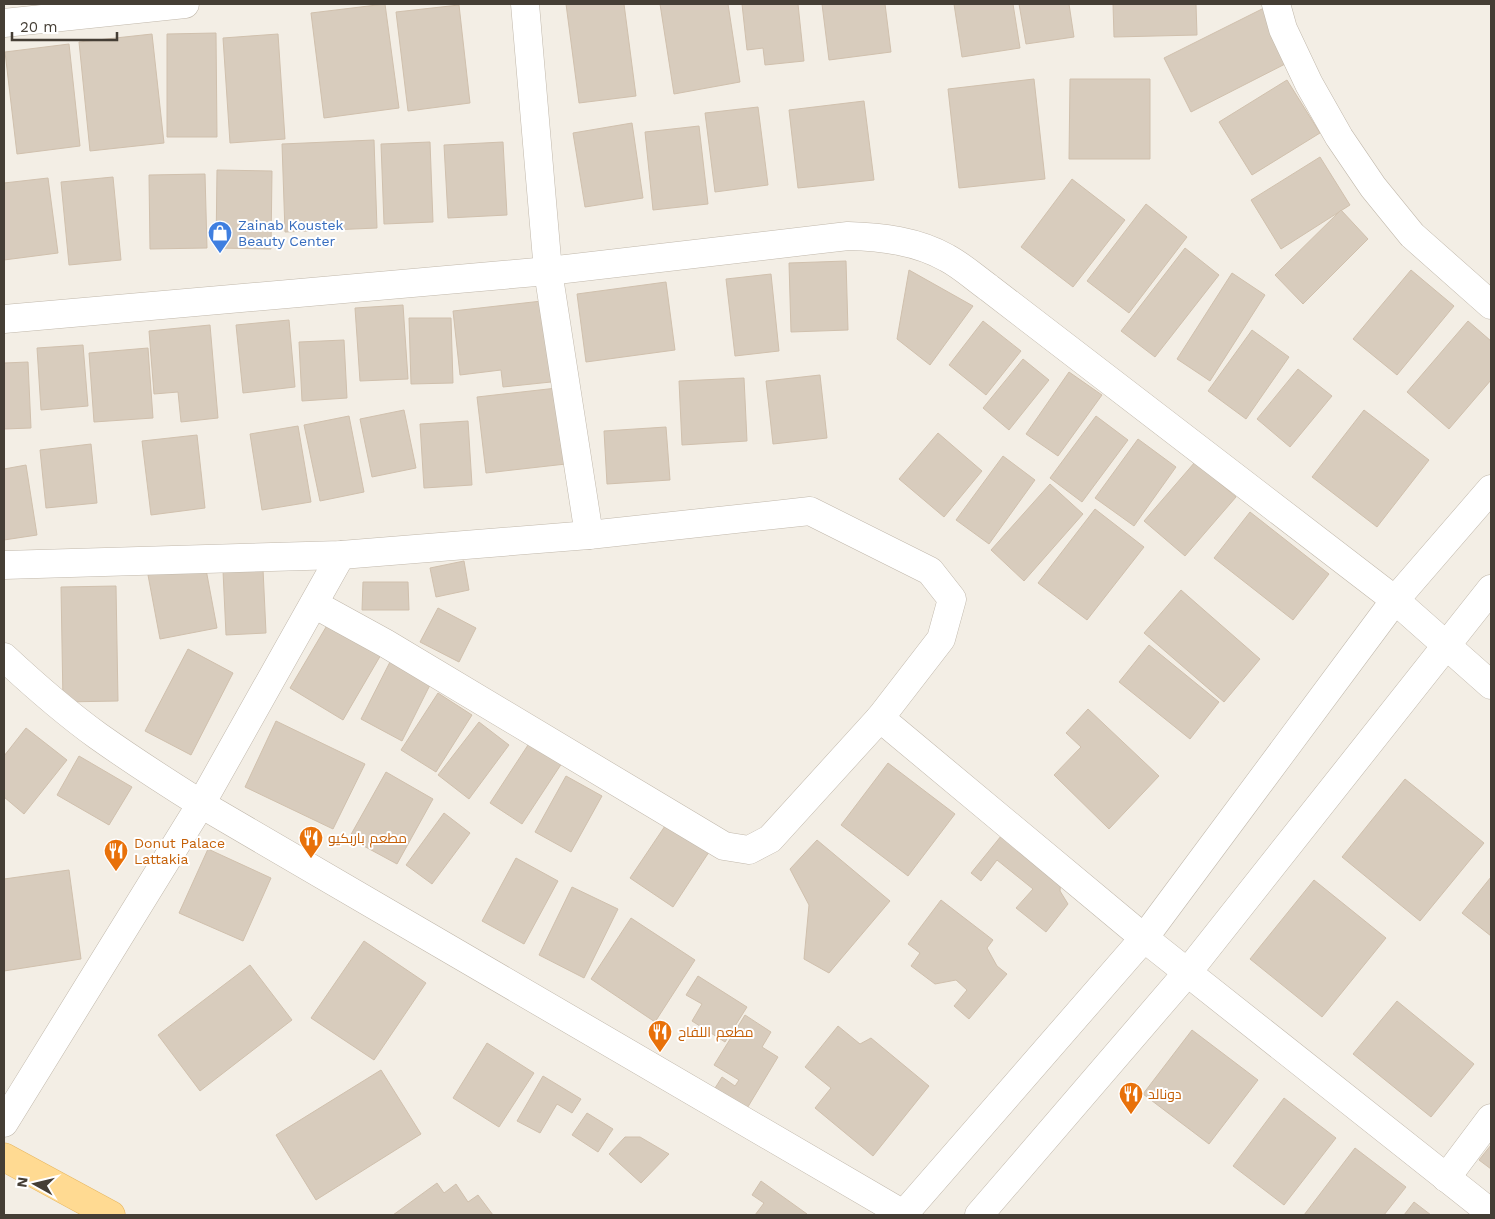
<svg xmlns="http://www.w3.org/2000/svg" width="1495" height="1219" viewBox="0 0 1495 1219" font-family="'Work Sans',Cairo,sans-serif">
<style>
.building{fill:#d8ccbd;stroke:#d0c0ad}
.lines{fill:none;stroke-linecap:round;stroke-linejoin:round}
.minor-casing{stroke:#c1b8ab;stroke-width:29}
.major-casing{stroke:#e6b660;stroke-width:29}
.minor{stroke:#fff;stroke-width:28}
.major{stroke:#ffda92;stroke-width:28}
.labels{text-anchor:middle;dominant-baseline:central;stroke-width:4;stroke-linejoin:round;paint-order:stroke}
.shop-label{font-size:14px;fill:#366cbe;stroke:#fff;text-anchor:start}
.food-label{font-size:14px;fill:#c56008;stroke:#fff;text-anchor:start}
</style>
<rect width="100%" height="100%" fill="#f3eee5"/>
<g class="building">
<path d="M 385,4 L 399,108 L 324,118 L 311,13 Z"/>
<path d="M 566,4 L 624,4 L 636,96 L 579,103 Z"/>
<path d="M 660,4 L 728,4 L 740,82 L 674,94 Z"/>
<path d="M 742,4 L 798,4 L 804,61 L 765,65 L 763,48 L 747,50 Z"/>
<path d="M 822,4 L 885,4 L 891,52 L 829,60 Z"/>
<path d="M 954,4 L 1013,4 L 1020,48 L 962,57 Z"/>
<path d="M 1019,4 L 1069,4 L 1074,37 L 1026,44 Z"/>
<path d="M 1113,4 L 1196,4 L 1197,35 L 1114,37 Z"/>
<path d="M 459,5 L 470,103 L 408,111 L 396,12 Z"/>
<path d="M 1264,8 L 1291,61 L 1191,112 L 1164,58 Z"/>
<path d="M 216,33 L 217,137 L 167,137 L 167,34 Z"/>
<path d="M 152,34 L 164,143 L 90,151 L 79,42 Z"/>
<path d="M 278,34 L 285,139 L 230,143 L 223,38 Z"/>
<path d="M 69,44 L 80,146 L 17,154 L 5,52 Z"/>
<path d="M 1034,79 L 1045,179 L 959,188 L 948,89 Z"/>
<path d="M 1070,79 L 1150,79 L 1150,159 L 1069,159 Z"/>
<path d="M 1287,80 L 1320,133 L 1252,175 L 1219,122 Z"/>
<path d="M 864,101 L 874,180 L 798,188 L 789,110 Z"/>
<path d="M 758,107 L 768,185 L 715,192 L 705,113 Z"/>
<path d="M 632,123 L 643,198 L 585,207 L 573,133 Z"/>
<path d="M 699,126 L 708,204 L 653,210 L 645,132 Z"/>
<path d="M 374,140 L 377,228 L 285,232 L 282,144 Z"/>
<path d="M 430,142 L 433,222 L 384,224 L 381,144 Z"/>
<path d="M 503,142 L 507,215 L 448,218 L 444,145 Z"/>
<path d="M 1320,157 L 1350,205 L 1281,249 L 1251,200 Z"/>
<path d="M 217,170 L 272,171 L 271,249 L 216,248 Z"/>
<path d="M 205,174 L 207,248 L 150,249 L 149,175 Z"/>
<path d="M 113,177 L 121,260 L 69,265 L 61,182 Z"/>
<path d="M 48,178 L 58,253 L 4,260 L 4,183 Z"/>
<path d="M 1072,179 L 1125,220 L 1073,287 L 1021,247 Z"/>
<path d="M 1146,204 L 1187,237 L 1129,313 L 1087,281 Z"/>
<path d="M 1341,210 L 1368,239 L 1303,304 L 1275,275 Z"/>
<path d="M 1185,248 L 1219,275 L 1155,357 L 1121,331 Z"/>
<path d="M 846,261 L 848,330 L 791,332 L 789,263 Z"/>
<path d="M 909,270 L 973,306 L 930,365 L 897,339 Z"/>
<path d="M 1411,270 L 1454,306 L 1397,375 L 1353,339 Z"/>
<path d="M 1232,273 L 1265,295 L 1210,381 L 1177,359 Z"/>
<path d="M 771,274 L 779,351 L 735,356 L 726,279 Z"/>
<path d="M 666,282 L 675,350 L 586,362 L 577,294 Z"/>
<path d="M 542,301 L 551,382 L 503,387 L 501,370 L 460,375 L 453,311 Z"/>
<path d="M 403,305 L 408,379 L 360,381 L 355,308 Z"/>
<path d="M 409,318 L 451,318 L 453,383 L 411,384 Z"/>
<path d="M 289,320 L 295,387 L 243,393 L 236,325 Z"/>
<path d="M 983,321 L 1021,351 L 986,395 L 949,365 Z"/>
<path d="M 1468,321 L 1491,341 L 1491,380 L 1449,429 L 1407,392 Z"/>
<path d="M 210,325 L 218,418 L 181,422 L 178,392 L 154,394 L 149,331 Z"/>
<path d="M 1252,330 L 1289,357 L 1246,419 L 1208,391 Z"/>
<path d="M 344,340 L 347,398 L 302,401 L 299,342 Z"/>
<path d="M 83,345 L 88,406 L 41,410 L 37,348 Z"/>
<path d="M 148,348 L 153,418 L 94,422 L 89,353 Z"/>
<path d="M 1023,359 L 1049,380 L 1009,430 L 983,408 Z"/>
<path d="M 28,362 L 31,428 L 4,429 L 4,363 Z"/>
<path d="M 1298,369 L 1332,396 L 1290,447 L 1257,419 Z"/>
<path d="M 1069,372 L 1102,395 L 1058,456 L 1026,434 Z"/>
<path d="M 820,375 L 827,438 L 773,444 L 766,381 Z"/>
<path d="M 744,378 L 747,441 L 682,445 L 679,381 Z"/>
<path d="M 557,388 L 566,464 L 486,473 L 477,397 Z"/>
<path d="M 404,410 L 416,468 L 372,477 L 360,419 Z"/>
<path d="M 1364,410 L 1429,460 L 1377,527 L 1312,477 Z"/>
<path d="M 349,416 L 364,492 L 320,501 L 304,425 Z"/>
<path d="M 1096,416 L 1128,440 L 1082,502 L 1050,478 Z"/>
<path d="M 468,421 L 472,485 L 424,488 L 420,424 Z"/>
<path d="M 298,426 L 311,502 L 262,510 L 250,434 Z"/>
<path d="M 666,427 L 670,480 L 607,484 L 604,431 Z"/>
<path d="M 938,433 L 982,471 L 944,517 L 899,479 Z"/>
<path d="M 197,435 L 205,508 L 151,515 L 142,441 Z"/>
<path d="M 1138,439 L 1176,467 L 1134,526 L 1095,498 Z"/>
<path d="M 91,444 L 97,503 L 46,508 L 40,450 Z"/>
<path d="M 1003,456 L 1035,480 L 989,544 L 956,520 Z"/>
<path d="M 1195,462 L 1236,497 L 1185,556 L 1144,521 Z"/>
<path d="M 26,465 L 37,535 L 4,540 L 4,469 Z"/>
<path d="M 1050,484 L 1083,514 L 1024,581 L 991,550 Z"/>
<path d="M 1095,509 L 1144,547 L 1087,620 L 1038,583 Z"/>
<path d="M 1250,512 L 1329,574 L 1293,620 L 1214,558 Z"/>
<path d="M 464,561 L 469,590 L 436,597 L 430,568 Z"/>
<path d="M 205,564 L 217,628 L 160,639 L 148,575 Z"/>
<path d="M 263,569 L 266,633 L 226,635 L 223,571 Z"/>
<path d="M 363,582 L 408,582 L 409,610 L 362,610 Z"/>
<path d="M 116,586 L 118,701 L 63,702 L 61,587 Z"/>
<path d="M 1181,590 L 1260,659 L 1224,702 L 1144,633 Z"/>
<path d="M 438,608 L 476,628 L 459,662 L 420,642 Z"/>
<path d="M 329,622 L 382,653 L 343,720 L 290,688 Z"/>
<path d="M 1149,645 L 1219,702 L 1190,739 L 1119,682 Z"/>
<path d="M 188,649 L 233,673 L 191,755 L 145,731 Z"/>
<path d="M 391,660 L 432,681 L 402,741 L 361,719 Z"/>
<path d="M 438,693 L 472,715 L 436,772 L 401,750 Z"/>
<path d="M 1088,709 L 1159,776 L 1109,829 L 1054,775 L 1081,747 L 1066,733 Z"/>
<path d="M 276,721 L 365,764 L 333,829 L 245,787 Z"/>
<path d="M 479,722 L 509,745 L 469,799 L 438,775 Z"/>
<path d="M 26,728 L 67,760 L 24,814 L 4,797 L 4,756 Z"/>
<path d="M 530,742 L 562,763 L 522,824 L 490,803 Z"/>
<path d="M 79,756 L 132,787 L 109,825 L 57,795 Z"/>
<path d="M 888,763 L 955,814 L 908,876 L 841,825 Z"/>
<path d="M 386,772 L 433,799 L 397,864 L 349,838 Z"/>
<path d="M 566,776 L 602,796 L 571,852 L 535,832 Z"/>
<path d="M 1405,779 L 1484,843 L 1420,921 L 1342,857 Z"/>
<path d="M 444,813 L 470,833 L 432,884 L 406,865 Z"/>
<path d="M 667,823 L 709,852 L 673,907 L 630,878 Z"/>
<path d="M 1006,830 L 1061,875 L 1060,891 L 1068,904 L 1046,932 L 1016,908 L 1033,889 L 997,860 L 981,881 L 971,873 Z"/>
<path d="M 817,840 L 890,901 L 829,973 L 804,959 L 809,905 L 790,869 Z"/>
<path d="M 208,849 L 271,878 L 243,941 L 179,913 Z"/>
<path d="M 516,858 L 558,881 L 524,944 L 482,921 Z"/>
<path d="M 69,870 L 81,959 L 4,971 L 4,879 Z"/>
<path d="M 1491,877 L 1491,936 L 1462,913 Z"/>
<path d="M 1314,880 L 1386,938 L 1322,1017 L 1250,959 Z"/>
<path d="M 572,887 L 618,909 L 584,978 L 539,955 Z"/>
<path d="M 941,900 L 993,940 L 987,948 L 997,966 L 1007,974 L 969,1019 L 954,1006 L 967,990 L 956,980 L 935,984 L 911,966 L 920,953 L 908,944 Z"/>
<path d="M 631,918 L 695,960 L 655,1022 L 591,979 Z"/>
<path d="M 364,941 L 426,983 L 374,1060 L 311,1018 Z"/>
<path d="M 250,965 L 292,1020 L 200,1091 L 158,1035 Z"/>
<path d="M 698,976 L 747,1007 L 725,1042 L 692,1021 L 702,1004 L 686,995 Z"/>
<path d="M 1397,1001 L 1474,1064 L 1431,1117 L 1353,1054 Z"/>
<path d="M 745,1015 L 771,1032 L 762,1047 L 778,1057 L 743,1115 L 710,1096 L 722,1077 L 735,1086 L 739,1080 L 714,1065 Z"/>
<path d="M 838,1026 L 860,1044 L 871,1038 L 929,1086 L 873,1156 L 815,1108 L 831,1088 L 805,1067 Z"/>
<path d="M 1192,1030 L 1258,1080 L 1209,1144 L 1143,1094 Z"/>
<path d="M 487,1043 L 534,1073 L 499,1127 L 453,1098 Z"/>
<path d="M 381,1070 L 421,1134 L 316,1200 L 276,1135 Z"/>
<path d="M 543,1076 L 581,1099 L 572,1113 L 557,1104 L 540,1133 L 517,1121 Z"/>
<path d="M 1284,1098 L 1336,1138 L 1284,1205 L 1233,1166 Z"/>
<path d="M 587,1113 L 613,1129 L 598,1152 L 572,1135 Z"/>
<path d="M 625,1137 L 640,1137 L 669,1154 L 641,1183 L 609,1154 Z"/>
<path d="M 1491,1145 L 1491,1169 L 1479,1160 Z"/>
<path d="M 1355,1148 L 1406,1187 L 1384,1215 L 1304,1215 Z"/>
<path d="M 761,1181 L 807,1214 L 807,1215 L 755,1215 L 764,1203 L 752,1195 Z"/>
<path d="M 437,1183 L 444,1193 L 456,1184 L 468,1202 L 478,1195 L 493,1215 L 393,1215 Z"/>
<path d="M 1414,1202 L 1431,1215 L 1404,1215 Z"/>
</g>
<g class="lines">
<defs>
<g id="minor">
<path d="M 525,4 L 548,271 L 589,535"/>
<path d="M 1276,4 L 1283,29 L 1309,84 L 1339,137 L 1373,187 L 1412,235 L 1491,305"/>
<path d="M 4,23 L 185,4"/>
<path d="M 4,319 L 548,271 L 848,236 C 882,237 917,241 947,258 C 962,266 975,278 989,288 L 1395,600 L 1491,685"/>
<path d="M 4,565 L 341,555 L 589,535 L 810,511 L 930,571 L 952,599 L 941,639 L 880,718 L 770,839 L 749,850 L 724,846 L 385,643 L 314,604"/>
<path d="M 4,657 C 34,685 65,712 98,736 C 132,760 166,782 201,804 L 905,1215"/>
<path d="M 880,718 L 1144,938 L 1491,1213"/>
<path d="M 4,1123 L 201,804 L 341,555"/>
<path d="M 1446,1178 L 1491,1118"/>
<path d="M 903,1215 L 1144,938 L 1395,600 L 1491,489"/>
<path d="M 979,1215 L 1187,973 L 1491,589"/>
</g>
<path id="major" d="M 4,1157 L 111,1215"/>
</defs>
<use href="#minor" class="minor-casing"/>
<use href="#major" class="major-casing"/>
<use href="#minor" class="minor"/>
<use href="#major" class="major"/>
</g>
<defs>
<symbol id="shop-pin" viewBox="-11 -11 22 30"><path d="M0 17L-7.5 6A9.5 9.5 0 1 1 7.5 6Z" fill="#3f7fe0" stroke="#fff"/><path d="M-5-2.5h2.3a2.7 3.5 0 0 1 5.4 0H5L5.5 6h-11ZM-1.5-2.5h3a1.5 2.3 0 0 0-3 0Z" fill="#fff"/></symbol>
<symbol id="restaurant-pin" viewBox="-11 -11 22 30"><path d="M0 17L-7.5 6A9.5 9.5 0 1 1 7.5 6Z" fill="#e8710a" stroke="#fff"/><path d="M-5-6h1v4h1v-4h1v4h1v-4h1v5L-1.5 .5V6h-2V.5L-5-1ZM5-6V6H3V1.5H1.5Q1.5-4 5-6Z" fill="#fff"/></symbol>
</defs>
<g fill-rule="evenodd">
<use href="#shop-pin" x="206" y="219" width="28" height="38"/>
<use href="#restaurant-pin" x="297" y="824" width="28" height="38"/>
<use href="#restaurant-pin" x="102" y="837" width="28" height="38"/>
<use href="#restaurant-pin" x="646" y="1018" width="28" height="38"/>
<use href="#restaurant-pin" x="1117" y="1080" width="28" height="38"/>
</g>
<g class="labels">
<g class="shop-label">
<text x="238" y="225">Zainab Koustek<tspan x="238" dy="16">Beauty Center</tspan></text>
</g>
<g class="food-label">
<text x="328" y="838">مطعم باربكيو</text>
<text x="134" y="843">Donut Palace<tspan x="134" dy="16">Lattakia</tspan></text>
<text x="678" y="1032">مطعم اللفاح</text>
<text x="1148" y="1094">دونالد</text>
</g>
</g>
<rect width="1495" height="1219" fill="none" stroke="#453e35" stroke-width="10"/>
<g transform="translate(35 1184) rotate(278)" stroke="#ffffff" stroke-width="4" paint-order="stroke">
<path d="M0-4L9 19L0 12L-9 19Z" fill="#453e35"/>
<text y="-8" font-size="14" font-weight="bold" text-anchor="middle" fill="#453e35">N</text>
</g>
<path d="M12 32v8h105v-8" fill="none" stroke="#453e35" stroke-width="2.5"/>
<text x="20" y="32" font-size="15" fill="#453e35" stroke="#ffffff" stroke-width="4" paint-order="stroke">20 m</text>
</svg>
